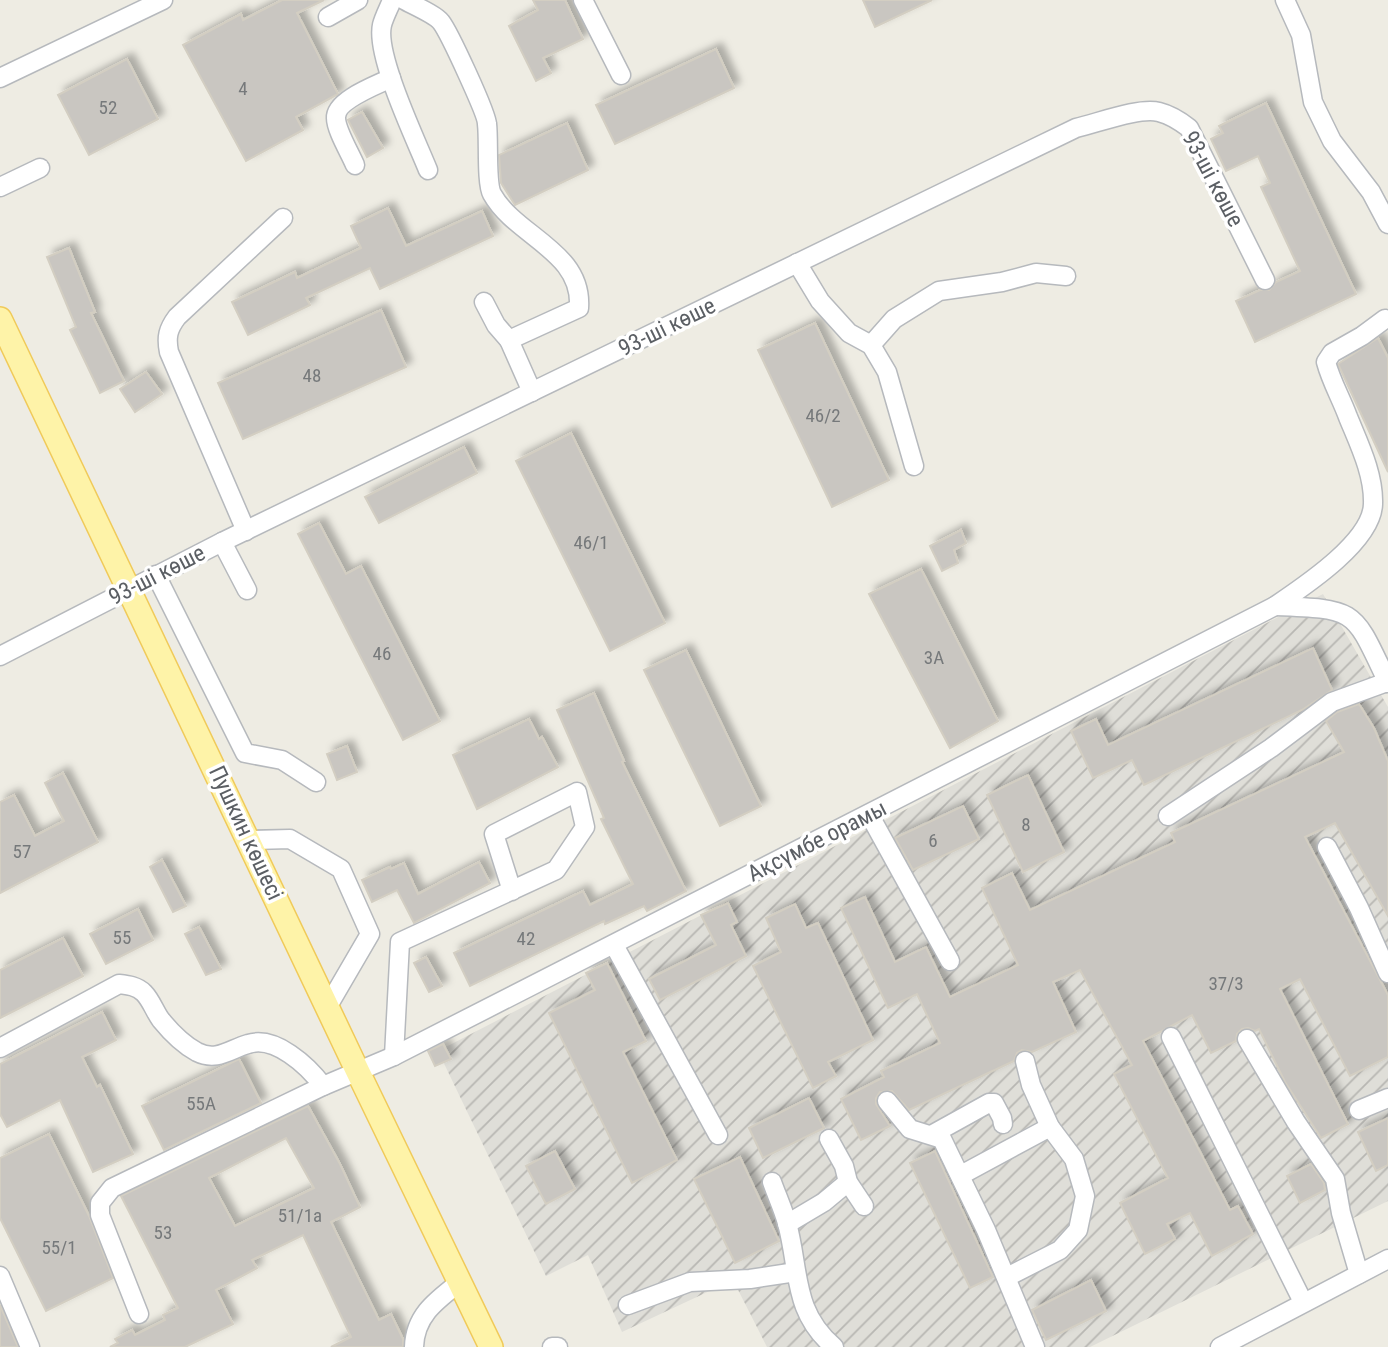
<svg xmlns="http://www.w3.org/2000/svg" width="1388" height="1347" viewBox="0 0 1388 1347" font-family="'Roboto Condensed',sans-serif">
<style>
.industrial{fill:url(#industrial-furrows)}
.building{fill:#c9c6c1;stroke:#d3cec2;stroke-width:2;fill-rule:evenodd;filter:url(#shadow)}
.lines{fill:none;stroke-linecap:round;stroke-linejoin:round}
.minor-casing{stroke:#b6b9bd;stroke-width:21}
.major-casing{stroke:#f0ca5a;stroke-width:26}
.minor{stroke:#fff;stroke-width:18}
.major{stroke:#fef3a8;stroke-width:23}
.labels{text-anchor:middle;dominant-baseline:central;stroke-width:7;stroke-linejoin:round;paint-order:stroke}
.number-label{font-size:19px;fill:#76797b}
.street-label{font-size:23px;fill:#5b5f64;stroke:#fff}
</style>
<defs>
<pattern id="industrial-furrows" width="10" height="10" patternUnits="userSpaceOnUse" patternTransform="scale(1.75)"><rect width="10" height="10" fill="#dfded8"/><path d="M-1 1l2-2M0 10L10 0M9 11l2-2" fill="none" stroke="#b8b7b3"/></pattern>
<filter id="shadow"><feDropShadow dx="6" dy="-6" stdDeviation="3.5" flood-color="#0004"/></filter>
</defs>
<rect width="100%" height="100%" fill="#eeece3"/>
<path class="industrial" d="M 1323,594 L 1388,707 L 1388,1201 L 1090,1347 L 767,1347 L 733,1280 L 622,1332 L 588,1255 L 546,1276 L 438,1051 Z"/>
<g class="building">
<path d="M 282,0 L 324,0 L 297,13 L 338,94 L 296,117 L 303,130 L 246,161 L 183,45 L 241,14 L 243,20 Z"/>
<path d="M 533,0 L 565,0 L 583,39 L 543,58 L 551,73 L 536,81 L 509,26 L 538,10 Z"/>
<path d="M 863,0 L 932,0 L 875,27 Z"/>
<path d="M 716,49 L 734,88 L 615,144 L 596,105 Z"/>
<path d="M 127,59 L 158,119 L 89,155 L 58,95 Z"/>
<path d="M 1266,103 L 1356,294 L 1255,342 L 1236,301 L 1260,290 L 1269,290 L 1276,282 L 1300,271 L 1261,187 L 1270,183 L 1258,156 L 1226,171 L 1211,139 L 1223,133 L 1219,126 Z"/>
<path d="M 362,112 L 383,148 L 367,157 L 348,120 Z"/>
<path d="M 567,123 L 588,170 L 515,205 L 501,183 L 499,155 Z"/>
<path d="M 388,208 L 406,246 L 482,211 L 493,236 L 380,289 L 370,268 L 306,298 L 310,305 L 248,335 L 232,302 L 295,272 L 297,278 L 361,248 L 351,226 Z"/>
<path d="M 69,248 L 95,312 L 91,313 L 124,381 L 100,393 L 70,330 L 76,327 L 47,257 Z"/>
<path d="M 381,310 L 406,367 L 243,439 L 218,383 Z"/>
<path d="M 815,323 L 889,480 L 832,507 L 758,350 Z"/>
<path d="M 1378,338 L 1388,358 L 1388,472 L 1338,364 Z"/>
<path d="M 146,372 L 162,394 L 135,412 L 120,389 Z"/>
<path d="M 571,433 L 665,623 L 610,651 L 516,461 Z"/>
<path d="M 464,447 L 477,473 L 379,523 L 365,497 Z"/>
<path d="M 319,523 L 346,574 L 361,566 L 440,721 L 403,740 L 298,534 Z"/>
<path d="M 961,530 L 966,543 L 954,550 L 958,563 L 942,571 L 930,546 Z"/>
<path d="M 921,569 L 998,721 L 950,748 L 869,594 Z"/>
<path d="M 1313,648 L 1332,690 L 1302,710 L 1144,785 L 1132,760 L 1093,778 L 1071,731 L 1096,719 L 1108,745 Z"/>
<path d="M 686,650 L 761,806 L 720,826 L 644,670 Z"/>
<path d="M 594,693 L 624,761 L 622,762 L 686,891 L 647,911 L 644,906 L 605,924 L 604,921 L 470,986 L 454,953 L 583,891 L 590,905 L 633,884 L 601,819 L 604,818 L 557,710 Z"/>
<path d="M 1359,704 L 1374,728 L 1388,761 L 1388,916 L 1335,823 L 1305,837 L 1388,995 L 1388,1057 L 1350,1076 L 1300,979 L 1280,989 L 1348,1124 L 1321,1138 L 1285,1082 L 1259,1029 L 1255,1031 L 1248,1028 L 1242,1029 L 1237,1034 L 1236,1041 L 1211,1053 L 1192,1015 L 1143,1041 L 1230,1210 L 1238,1206 L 1253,1234 L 1212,1256 L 1190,1213 L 1167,1224 L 1175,1239 L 1145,1254 L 1120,1203 L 1168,1178 L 1114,1074 L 1132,1065 L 1080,970 L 1053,982 L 1076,1032 L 1032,1052 L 1022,1050 L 1017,1053 L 1014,1061 L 909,1110 L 892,1091 L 880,1092 L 876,1098 L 876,1104 L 890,1126 L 861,1140 L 841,1099 L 884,1077 L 881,1071 L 940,1043 L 917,994 L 888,1008 L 841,908 L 865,897 L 895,962 L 926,947 L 950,997 L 1018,965 L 982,888 L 1012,873 L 1030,910 L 1175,842 L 1171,833 L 1344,752 L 1326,721 L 1337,712 Z"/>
<path d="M 529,719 L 539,739 L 542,737 L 558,767 L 477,809 L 453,755 Z"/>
<path d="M 347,746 L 357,772 L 337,780 L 327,754 Z"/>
<path d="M 63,773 L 98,842 L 0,893 L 0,802 L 14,795 L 35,836 L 64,821 L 45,783 Z"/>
<path d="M 1028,775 L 1064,852 L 1023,872 L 987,795 Z"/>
<path d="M 963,806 L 979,839 L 913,870 L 895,838 Z"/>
<path d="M 162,860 L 186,906 L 173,912 L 150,867 Z"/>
<path d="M 479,862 L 490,883 L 414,923 L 397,890 L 372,902 L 362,880 L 390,867 L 391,869 L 404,863 L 418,894 Z"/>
<path d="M 728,903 L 737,922 L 731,925 L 746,956 L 660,1000 L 649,979 L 716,945 L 701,915 Z"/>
<path d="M 795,904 L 806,928 L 818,923 L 873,1040 L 828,1062 L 836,1076 L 813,1088 L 753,966 L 781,952 L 766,918 Z"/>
<path d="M 138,909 L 153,940 L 106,964 L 90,934 Z"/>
<path d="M 199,927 L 221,969 L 206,975 L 185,934 Z"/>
<path d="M 63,938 L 83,976 L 0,1018 L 0,970 Z"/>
<path d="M 426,957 L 442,986 L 429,992 L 414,963 Z"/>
<path d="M 607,963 L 646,1041 L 623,1052 L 677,1160 L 632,1183 L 549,1013 L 595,990 L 586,973 Z"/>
<path d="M 102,1012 L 116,1040 L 82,1057 L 97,1087 L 100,1085 L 133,1154 L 93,1172 L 60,1100 L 7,1127 L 0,1114 L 0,1064 Z"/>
<path d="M 443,1044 L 451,1059 L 435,1066 L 428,1051 Z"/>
<path d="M 239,1059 L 261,1103 L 164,1150 L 142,1106 Z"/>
<path d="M 809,1098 L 824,1128 L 763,1158 L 749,1128 Z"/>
<path d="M 308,1106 L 340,1164 L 360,1207 L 331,1222 L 379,1320 L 391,1314 L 403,1339 L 403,1347 L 331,1347 L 351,1337 L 303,1235 L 252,1260 L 257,1268 L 216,1290 L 233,1324 L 185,1347 L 110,1347 L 118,1343 L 115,1339 L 132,1330 L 135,1335 L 165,1320 L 163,1315 L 178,1308 L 121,1196 ZM 286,1138 L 314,1188 L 235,1226 L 209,1178 Z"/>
<path d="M 1388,1118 L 1388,1165 L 1376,1171 L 1358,1132 Z"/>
<path d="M 49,1134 L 89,1216 L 113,1278 L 46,1311 L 0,1218 L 0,1158 Z"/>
<path d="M 555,1151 L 575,1189 L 546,1204 L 526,1166 Z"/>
<path d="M 935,1151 L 993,1277 L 970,1288 L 910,1163 Z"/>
<path d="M 740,1157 L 779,1241 L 735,1263 L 694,1179 Z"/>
<path d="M 1311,1164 L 1324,1183 L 1325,1190 L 1300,1203 L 1287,1176 Z"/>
<path d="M 1091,1280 L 1106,1311 L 1046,1340 L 1032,1310 Z"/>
<path d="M 0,1305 L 18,1347 L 0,1347 Z"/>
</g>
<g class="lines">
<defs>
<g id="minor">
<path d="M 392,0 C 389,8 384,17 382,25 C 375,55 416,140 428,170"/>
<path d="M 404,0 C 413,5 436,15 441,22 C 449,32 487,114 487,124 C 489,139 486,183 492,194 C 516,237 583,251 579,308 L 509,340 L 496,325 L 484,302"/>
<path d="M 583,0 L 621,75"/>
<path d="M 1285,0 L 1301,35 L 1313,102 L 1332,141 L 1371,192 L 1388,224"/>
<path d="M 328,17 L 358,0"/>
<path d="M 0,78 L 163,0"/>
<path d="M 355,165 C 350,153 336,130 336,118 C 335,100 377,85 391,78"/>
<path d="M 0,187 L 40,168"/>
<path d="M 797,263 L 820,301 L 849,333 L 871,345 L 887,372 L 914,466"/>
<path d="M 509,340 L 532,392"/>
<path d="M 871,345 L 894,319 L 939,291 L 1002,282 L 1036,273 L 1066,276"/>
<path d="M 246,531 L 169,352 C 166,337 168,329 177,317 L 283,218"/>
<path d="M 222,542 L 247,590"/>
<path d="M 156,575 L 245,753 L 282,760 L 316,782"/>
<path d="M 1275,606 C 1358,609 1353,609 1388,683"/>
<path d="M 0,656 L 222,542 L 1076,128 C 1098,123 1139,107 1159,112 C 1171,115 1180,121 1189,128 L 1265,280"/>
<path d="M 869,814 L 950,961"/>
<path d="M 1168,816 L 1271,748 L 1332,702 L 1387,682"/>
<path d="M 249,840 L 290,839 L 341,869 L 370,934 L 328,1006"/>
<path d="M 1327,847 L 1359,908 L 1388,973"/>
<path d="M 614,945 L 718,1135"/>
<path d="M 1171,1037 L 1303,1302"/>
<path d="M 1247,1039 L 1296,1122 L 1335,1179 L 1341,1213 L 1359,1274"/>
<path d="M 0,1048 L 119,984 C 128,985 137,986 144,993 C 151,1000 155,1012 161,1020 C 170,1031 184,1045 197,1052 C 217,1062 230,1049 248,1044 C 275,1035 308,1066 323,1086"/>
<path d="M 394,1056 L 400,942 L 556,870 L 585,827 L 577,792 L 494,834 L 512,891"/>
<path d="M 887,1101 L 910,1129 L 942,1139 L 986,1230 L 1035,1347"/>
<path d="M 1359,1110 L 1388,1098"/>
<path d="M 933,1134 L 989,1103 L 994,1103 L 1002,1118 L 1003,1124"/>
<path d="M 829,1139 L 844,1166 L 848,1182 L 864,1206"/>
<path d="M 961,1175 L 1050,1127"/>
<path d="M 772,1182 C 777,1196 783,1209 787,1223 C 800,1271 792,1311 834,1347"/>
<path d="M 787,1224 L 824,1202 L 848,1182"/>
<path d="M 0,1276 L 30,1347"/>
<path d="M 1007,1277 L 1060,1250 L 1078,1230 L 1085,1196 L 1074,1159 L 1050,1127 L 1031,1085 L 1025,1061"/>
<path d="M 628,1305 L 690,1282 L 750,1279 L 796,1272"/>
<path d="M 139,1314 L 100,1215 L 100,1203 L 112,1188 L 323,1086 L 394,1056 L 1275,606 C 1303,587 1372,542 1373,504 C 1374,474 1359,444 1348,417 C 1341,398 1331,381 1326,362 L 1332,353 L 1362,336 L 1385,319"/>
<path d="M 414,1347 C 415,1315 437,1300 460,1282"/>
<path d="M 552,1347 L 558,1347"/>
<path d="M 1220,1347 L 1388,1259"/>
</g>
<path id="major" d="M 0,319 L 358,1072 L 491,1347"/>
</defs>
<use href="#minor" class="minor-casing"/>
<use href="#major" class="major-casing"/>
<use href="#minor" class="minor"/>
<use href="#major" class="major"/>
</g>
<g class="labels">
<g class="number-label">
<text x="243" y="88">4</text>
<text x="108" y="107">52</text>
<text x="312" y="375">48</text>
<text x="823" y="415">46/2</text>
<text x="591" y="542">46/1</text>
<text x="382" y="653">46</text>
<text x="934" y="657">3А</text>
<text x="1026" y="824">8</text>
<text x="933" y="840">6</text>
<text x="22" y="851">57</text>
<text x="122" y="937">55</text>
<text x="526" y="938">42</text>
<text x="1226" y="983">37/3</text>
<text x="201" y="1103">55А</text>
<text x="300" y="1215">51/1а</text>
<text x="163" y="1232">53</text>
<text x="59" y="1247">55/1</text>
</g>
<g class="street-label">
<text transform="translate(1213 179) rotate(62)">93-ші көше</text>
<text transform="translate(667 327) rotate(-26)">93-ші көше</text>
<text transform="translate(157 575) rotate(-27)">93-ші көше</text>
<text transform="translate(246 833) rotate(65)">Пушкин көшесі</text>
<text transform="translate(817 841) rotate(-27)">Ақсүмбе орамы</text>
</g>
</g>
</svg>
